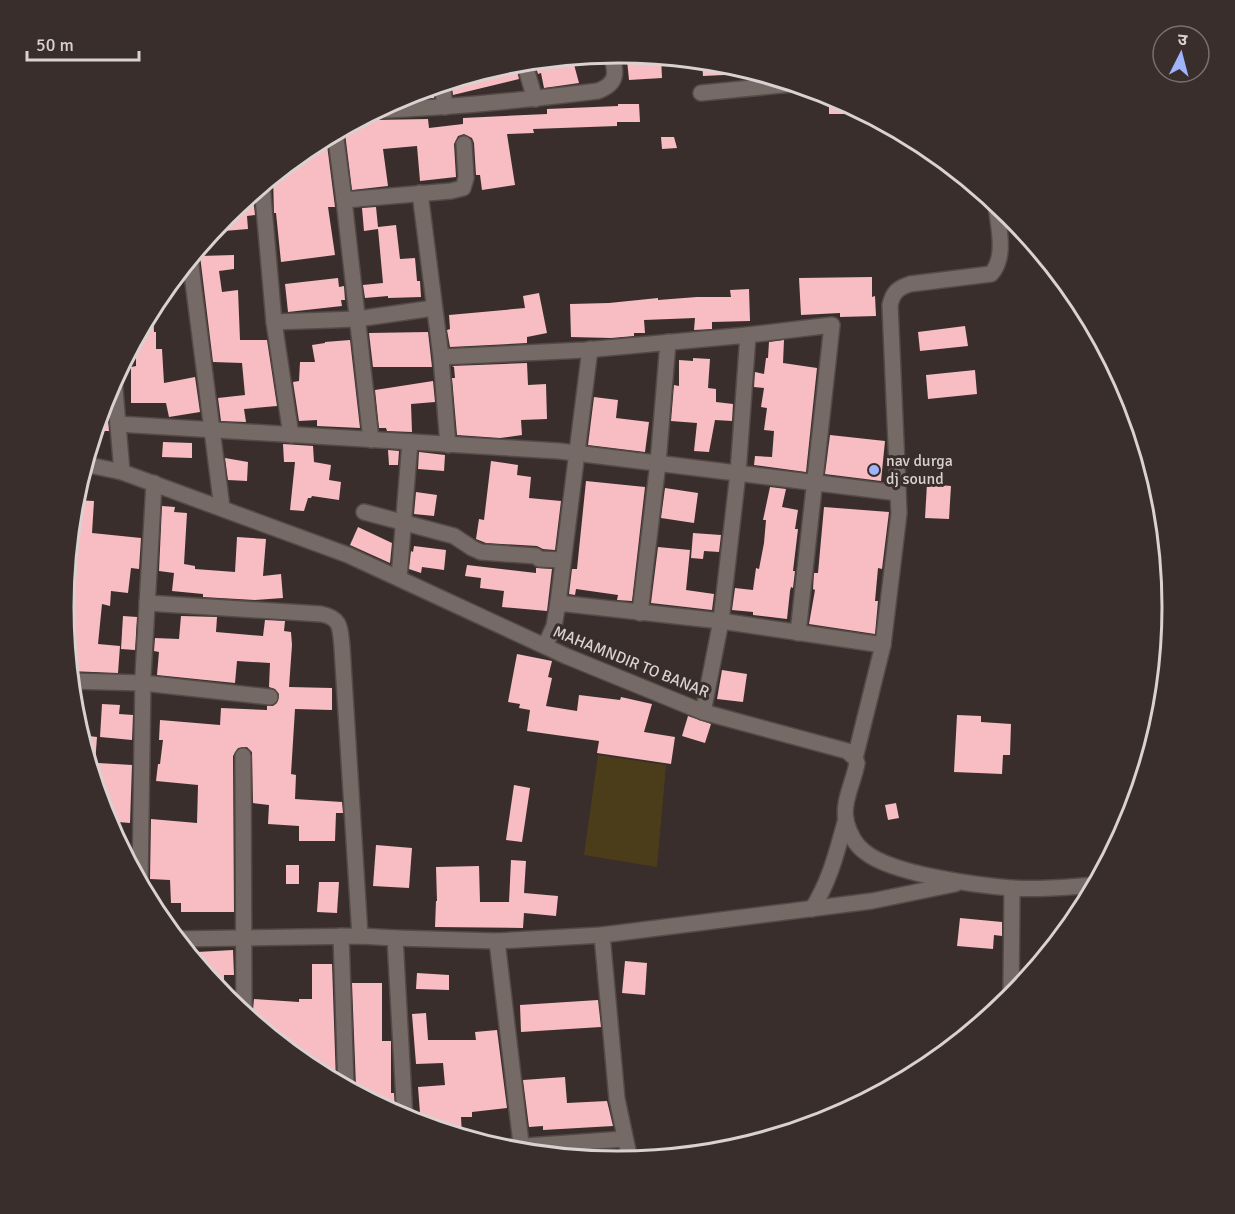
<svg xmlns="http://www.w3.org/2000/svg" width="1235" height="1214" viewBox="0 0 1235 1214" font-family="Signika,'Noto Sans Devanagari',sans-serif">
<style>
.green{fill:#4c3d1a}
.building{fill:#f7bdc3}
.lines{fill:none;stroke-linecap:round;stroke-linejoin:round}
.minor-casing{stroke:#544b48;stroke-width:18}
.minor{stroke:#766a66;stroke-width:15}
.poi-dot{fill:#a0b3fd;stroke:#392e2b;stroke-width:2}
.labels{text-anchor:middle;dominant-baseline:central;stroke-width:6;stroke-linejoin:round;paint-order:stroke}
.poi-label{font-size:16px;fill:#d9d2d0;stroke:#392e2b;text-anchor:start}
.street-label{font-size:16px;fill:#d9d2d0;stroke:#392e2b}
.rim{fill:none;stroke:#d9d2d0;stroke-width:3}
</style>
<rect width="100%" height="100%" fill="#392e2b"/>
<path class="green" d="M 598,755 L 666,765 L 657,867 L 584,855 Z"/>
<g class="building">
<path d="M 572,57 L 579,83 L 544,88 L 541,73 L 538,74 L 534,61 Z"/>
<path d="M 661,57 L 662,78 L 629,80 L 627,60 Z"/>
<path d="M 702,61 L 723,63 L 724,75 L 703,76 Z"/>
<path d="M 510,63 L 515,63 L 519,79 L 453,95 L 451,81 Z"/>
<path d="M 433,86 L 434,98 L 396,100 L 406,95 Z"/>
<path d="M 829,100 L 839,100 L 849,105 L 849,114 L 829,114 Z"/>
<path d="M 618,104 L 639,104 L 640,122 L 617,122 L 617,126 L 533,129 L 534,133 L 507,134 L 515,185 L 482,190 L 480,175 L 476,175 L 474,143 L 472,138 L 464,134 L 458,136 L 454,144 L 456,177 L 420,181 L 417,146 L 383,149 L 388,186 L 352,190 L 345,133 L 349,133 L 349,125 L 368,114 L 374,120 L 428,119 L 429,128 L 463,124 L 463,118 L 547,114 L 547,109 L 618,106 Z"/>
<path d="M 326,137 L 335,207 L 328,207 L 335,255 L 281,262 L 276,213 L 274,213 L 273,176 L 310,146 Z"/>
<path d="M 661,137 L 674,137 L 677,148 L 662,149 Z"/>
<path d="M 247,197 L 253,197 L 255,215 L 247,216 L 248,229 L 212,232 L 226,215 Z"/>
<path d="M 376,207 L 378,227 L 396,225 L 400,259 L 415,258 L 417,281 L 420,281 L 421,297 L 388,298 L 388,296 L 365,298 L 363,285 L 383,283 L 378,229 L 364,231 L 362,208 Z"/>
<path d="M 234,255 L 234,269 L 219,271 L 222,292 L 238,290 L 240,340 L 267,340 L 277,406 L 244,409 L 246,422 L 221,421 L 218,398 L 245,395 L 242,363 L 213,362 L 201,264 L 200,256 Z"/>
<path d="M 872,277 L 872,297 L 875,296 L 876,316 L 840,317 L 840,313 L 801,315 L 799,278 Z"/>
<path d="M 338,278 L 339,287 L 344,286 L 345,300 L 341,300 L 342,306 L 288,312 L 285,284 Z"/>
<path d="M 749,289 L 750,321 L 712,322 L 712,329 L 694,330 L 695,318 L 644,320 L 645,333 L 634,333 L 634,336 L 611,338 L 571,337 L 570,304 L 609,303 L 658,298 L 658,300 L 697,297 L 731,297 L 730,290 Z"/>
<path d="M 539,293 L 547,333 L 527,337 L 527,343 L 450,347 L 447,330 L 450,329 L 449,315 L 525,308 L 523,296 Z"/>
<path d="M 153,305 L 154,332 L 156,332 L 156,349 L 162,349 L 164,383 L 195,377 L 200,412 L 169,417 L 166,403 L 131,403 L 131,367 L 136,366 L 136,337 Z"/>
<path d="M 965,326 L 968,346 L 920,351 L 918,332 Z"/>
<path d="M 428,332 L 432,367 L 373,367 L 369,333 Z"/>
<path d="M 350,340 L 360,428 L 317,426 L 317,420 L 299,421 L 293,382 L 299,381 L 300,362 L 315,362 L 312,345 L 325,343 L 325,342 Z"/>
<path d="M 784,340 L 783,363 L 817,368 L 806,472 L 754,465 L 755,456 L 772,457 L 774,431 L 764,430 L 767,408 L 761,407 L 764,388 L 754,387 L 755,372 L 764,374 L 766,358 L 768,358 L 769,342 Z"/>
<path d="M 693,358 L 710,359 L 708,388 L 716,389 L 716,402 L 733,404 L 732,421 L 715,420 L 709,452 L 694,451 L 697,423 L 671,421 L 674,385 L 679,386 L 679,360 L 693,361 Z"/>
<path d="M 527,363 L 528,385 L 546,384 L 547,419 L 521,420 L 522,435 L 500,438 L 457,435 L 452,378 L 455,378 L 454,367 L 452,366 Z"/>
<path d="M 975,370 L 977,394 L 928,399 L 926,375 Z"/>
<path d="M 433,381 L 435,402 L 411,404 L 412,432 L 387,431 L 386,428 L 379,428 L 375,390 Z"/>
<path d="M 594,397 L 618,400 L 616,418 L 649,422 L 645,452 L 588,445 Z"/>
<path d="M 101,409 L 107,409 L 109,431 L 94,431 Z"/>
<path d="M 830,435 L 885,441 L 881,481 L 825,474 Z"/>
<path d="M 163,442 L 192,443 L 192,458 L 162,457 Z"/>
<path d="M 283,444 L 313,446 L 314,462 L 331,465 L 329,480 L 341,482 L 339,500 L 312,496 L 311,498 L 308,498 L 304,511 L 290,510 L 295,462 L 284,462 Z"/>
<path d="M 388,450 L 399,451 L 398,465 L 389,465 Z"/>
<path d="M 419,452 L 445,455 L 444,471 L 418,469 Z"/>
<path d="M 225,458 L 248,462 L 247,481 L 228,480 Z"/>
<path d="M 491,461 L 518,465 L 517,475 L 531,477 L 529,498 L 561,501 L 555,550 L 543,549 L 537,546 L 486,543 L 476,539 L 479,519 L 484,520 Z"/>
<path d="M 586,481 L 645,487 L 632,601 L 617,600 L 618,595 L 576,589 L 575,595 L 569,594 L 572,569 L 577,569 Z"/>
<path d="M 927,484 L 951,486 L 949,519 L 925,518 Z"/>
<path d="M 770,487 L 786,489 L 782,507 L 798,510 L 795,529 L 798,529 L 793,571 L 795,571 L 793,588 L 791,587 L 790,591 L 787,619 L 753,615 L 753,612 L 732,610 L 735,588 L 753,590 L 756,568 L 759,569 L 764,543 L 766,520 L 763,520 Z"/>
<path d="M 665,488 L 698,493 L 694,523 L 661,518 Z"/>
<path d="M 416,492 L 437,495 L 434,516 L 414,514 Z"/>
<path d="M 74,500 L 94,501 L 92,533 L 141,538 L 139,569 L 131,568 L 128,593 L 111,591 L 110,606 L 102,604 L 98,644 L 120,646 L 118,673 L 69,671 L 66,633 L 68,599 L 64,599 Z"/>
<path d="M 162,506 L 175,507 L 174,512 L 187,513 L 184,564 L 195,566 L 195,569 L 235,572 L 237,537 L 266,539 L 263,576 L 281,574 L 283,598 L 255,600 L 203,597 L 203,594 L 172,591 L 174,573 L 159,571 Z"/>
<path d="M 824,507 L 889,512 L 882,569 L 878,568 L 875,601 L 878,601 L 875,634 L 809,624 L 815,590 L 813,589 L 814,573 L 818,573 Z"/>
<path d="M 358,527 L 392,543 L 390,563 L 350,545 Z"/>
<path d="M 693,533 L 721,535 L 719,552 L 704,551 L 703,559 L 691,558 Z"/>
<path d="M 414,546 L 446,550 L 444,570 L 422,567 L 421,573 L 409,569 L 411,551 L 413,552 Z"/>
<path d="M 658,547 L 690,550 L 686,590 L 714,594 L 712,610 L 651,603 Z"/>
<path d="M 467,565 L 536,573 L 536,568 L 552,569 L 547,611 L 502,607 L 504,591 L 480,588 L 481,578 L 465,576 Z"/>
<path d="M 123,616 L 137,617 L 135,650 L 121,649 Z"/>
<path d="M 181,616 L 217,617 L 216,632 L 263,636 L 265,620 L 285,621 L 284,631 L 291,632 L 292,645 L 289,687 L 332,688 L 332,710 L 295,709 L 291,774 L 296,775 L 295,799 L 342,802 L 343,813 L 336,813 L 335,841 L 299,841 L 299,826 L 268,824 L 269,805 L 253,803 L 252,752 L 247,747 L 238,748 L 233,756 L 234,912 L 181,912 L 181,903 L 171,903 L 170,880 L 150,879 L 151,819 L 197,823 L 198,785 L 156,781 L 158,764 L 160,764 L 163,740 L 159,740 L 160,720 L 220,725 L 221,708 L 267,710 L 267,706 L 273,706 L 277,703 L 279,694 L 275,689 L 269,687 L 270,663 L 237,661 L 235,683 L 157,675 L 159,652 L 154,651 L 155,638 L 179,639 Z"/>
<path d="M 517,654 L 552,661 L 548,677 L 552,678 L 546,706 L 577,711 L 579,695 L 620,700 L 621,697 L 652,704 L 644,732 L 675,737 L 671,764 L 597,753 L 599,741 L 527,731 L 530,710 L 519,708 L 520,704 L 508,702 Z"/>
<path d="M 722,670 L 747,674 L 743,702 L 717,699 Z"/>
<path d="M 102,704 L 120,705 L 119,714 L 133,715 L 132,740 L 100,737 Z"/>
<path d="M 957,715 L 981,716 L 981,722 L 1011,724 L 1010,755 L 1003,755 L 1002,774 L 954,772 Z"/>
<path d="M 688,716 L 711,724 L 705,743 L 682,736 Z"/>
<path d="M 80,735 L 97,737 L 94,778 L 93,778 Z"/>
<path d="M 98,763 L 132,765 L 130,823 L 106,821 L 96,788 Z"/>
<path d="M 514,785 L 530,788 L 522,842 L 506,840 Z"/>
<path d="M 896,803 L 899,818 L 888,820 L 885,805 Z"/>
<path d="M 376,845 L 412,848 L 409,888 L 373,886 Z"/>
<path d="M 511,860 L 526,861 L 524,893 L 558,896 L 556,916 L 524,913 L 523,928 L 435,927 L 436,901 L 437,901 L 436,867 L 479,866 L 480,902 L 509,902 Z"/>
<rect x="286" y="865" width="13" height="19"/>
<path d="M 319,882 L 339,882 L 337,913 L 317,912 Z"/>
<path d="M 960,918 L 1002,922 L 1002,936 L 994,935 L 993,949 L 957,946 Z"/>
<path d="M 233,950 L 234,975 L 224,975 L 224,986 L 215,986 L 198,965 L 197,952 Z"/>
<path d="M 625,961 L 647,963 L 645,995 L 622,993 Z"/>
<path d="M 312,964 L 332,964 L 336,1082 L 309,1068 L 252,1021 L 254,999 L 299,1002 L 299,999 L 312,999 Z"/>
<path d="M 417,973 L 449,975 L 449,990 L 416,989 Z"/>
<path d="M 352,983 L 382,983 L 382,1041 L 391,1041 L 391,1093 L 394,1093 L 395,1109 L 387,1110 L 354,1092 L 356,1087 Z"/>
<path d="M 598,1000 L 601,1027 L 521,1032 L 520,1005 Z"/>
<path d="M 426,1013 L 428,1040 L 476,1040 L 475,1032 L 497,1030 L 507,1108 L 472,1112 L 472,1117 L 461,1117 L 462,1136 L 414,1122 L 414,1113 L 420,1113 L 418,1087 L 445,1085 L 443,1063 L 416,1064 L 412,1014 Z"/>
<path d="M 565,1077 L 567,1103 L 607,1101 L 613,1126 L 543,1130 L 543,1126 L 529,1127 L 523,1080 Z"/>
</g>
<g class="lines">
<defs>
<g id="minor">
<path d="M 524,62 L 535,99"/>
<path d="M 442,83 L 445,107"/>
<path d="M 701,93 L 793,84"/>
<path d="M 377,110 C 451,108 525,100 598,91 C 619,83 616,72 611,53"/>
<path d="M 335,132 L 344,200 L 451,191 L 463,188 L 466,178 L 464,144"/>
<path d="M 262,185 L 274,322 L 291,435"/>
<path d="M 420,193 L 441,357 L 585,350 L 748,335 L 738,473 L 721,621 L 703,712"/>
<path d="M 344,200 L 371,440"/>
<path d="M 190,258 L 222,508"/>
<path d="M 274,322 L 357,319 L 434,308"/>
<path d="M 748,335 L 832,325 L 798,633"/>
<path d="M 441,357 L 448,445"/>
<path d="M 114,378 L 122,472"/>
<path d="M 118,424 L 559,451 L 898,493"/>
<path d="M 84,464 L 122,472 L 348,555 L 566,656 L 703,712 L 847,751 L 855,758 L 857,763 C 854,781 842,802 846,821 C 849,832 855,845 865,852 C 892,874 975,885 1011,888 C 1038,890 1067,887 1094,885"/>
<path d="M 364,512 L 454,536 L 472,548 L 481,552 L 536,556 L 539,559 L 563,560"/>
<path d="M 399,578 L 410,442"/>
<path d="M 147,603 L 321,614 C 342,618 340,629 342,647 L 360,936"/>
<path d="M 558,603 L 590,349"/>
<path d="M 640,613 L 658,463 L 668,342"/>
<path d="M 545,646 L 554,626 L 558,603 L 721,621 L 883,645"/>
<path d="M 70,681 L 143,683 L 270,697"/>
<path d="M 243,756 L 244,1014"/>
<path d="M 855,758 L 883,645 L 899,513 L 890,305 C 893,292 898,288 910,284 L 991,274 C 1007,257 998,226 996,204"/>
<path d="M 140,884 L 143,676 L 154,483"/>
<path d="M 812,909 C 830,881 837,851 846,819"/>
<path d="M 602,935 L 617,1099 L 630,1160"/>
<path d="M 341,936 L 346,1087"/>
<path d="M 395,938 L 497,941 L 602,935 L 872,901 L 955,884"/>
<path d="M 176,939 L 360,936 L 395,938 L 405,1119"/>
<path d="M 497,941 L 522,1152"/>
<path d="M 1011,998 L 1012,888"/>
<path d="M 499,1148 L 624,1139"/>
</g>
</defs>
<use href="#minor" class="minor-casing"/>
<use href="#minor" class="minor"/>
</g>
<circle class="poi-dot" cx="874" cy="470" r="6"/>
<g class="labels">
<g class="poi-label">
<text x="886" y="461">nav durga<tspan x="886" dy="18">dj sound</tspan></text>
</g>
<g class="street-label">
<text transform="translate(631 662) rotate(22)">MAHAMNDIR TO BANAR</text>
</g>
</g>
<path d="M0 0H1235V1214H0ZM74 607a544 544 0 1 1 1088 0a544 544 0 1 1-1088 0Z" fill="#392e2b" fill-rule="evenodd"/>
<path class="rim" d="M74 607a544 544 0 1 1 1088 0a544 544 0 1 1-1088 0Z"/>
<g transform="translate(1181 54) rotate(6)"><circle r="28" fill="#392e2b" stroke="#79706d" stroke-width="1.5"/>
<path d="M0-4.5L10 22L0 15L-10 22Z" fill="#a0b3fd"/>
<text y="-9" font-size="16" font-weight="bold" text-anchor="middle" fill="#d9d2d0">उ</text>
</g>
<path d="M27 51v9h112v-9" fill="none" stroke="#d9d2d0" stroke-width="3"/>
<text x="36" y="51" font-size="18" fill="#d9d2d0" stroke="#392e2b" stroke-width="4.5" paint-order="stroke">50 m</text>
</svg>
